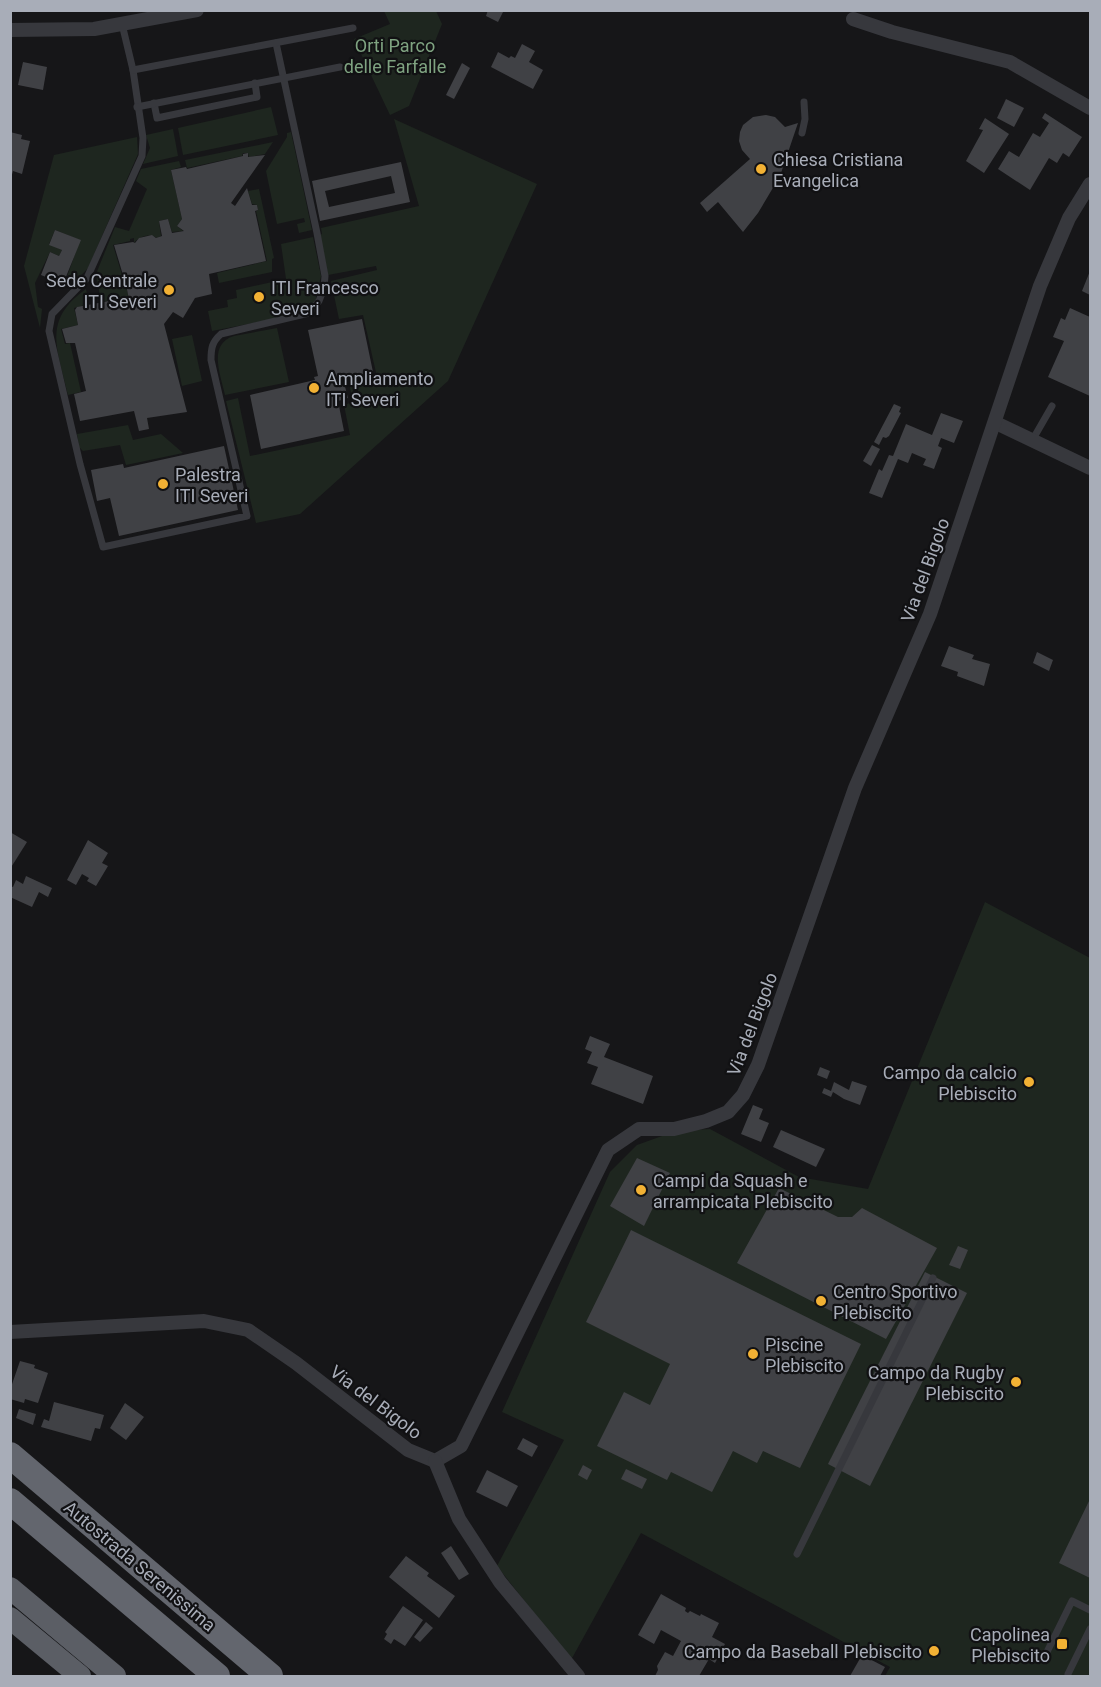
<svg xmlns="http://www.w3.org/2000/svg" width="1101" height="1687" viewBox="0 0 1101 1687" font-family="Roboto,sans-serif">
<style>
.green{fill:#1e261f}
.building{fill:#404145;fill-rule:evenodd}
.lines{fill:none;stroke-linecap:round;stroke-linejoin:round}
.service{stroke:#37383d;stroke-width:7}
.minor{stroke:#37383d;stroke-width:14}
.trunk{stroke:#5b5e65;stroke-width:22}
.motorway{stroke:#63666e;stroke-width:26}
.poi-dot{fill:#f2b134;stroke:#111113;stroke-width:2}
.labels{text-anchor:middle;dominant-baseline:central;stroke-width:4.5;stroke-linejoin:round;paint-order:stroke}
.park-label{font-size:18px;fill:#7fa381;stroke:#111113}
.poi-label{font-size:18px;fill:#a8adb8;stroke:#111113;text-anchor:start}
.street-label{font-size:18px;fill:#a8adb8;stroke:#111113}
</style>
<rect width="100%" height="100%" fill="#161618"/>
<g class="green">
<path d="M 384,11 L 436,11 L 442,24 L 409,106 L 390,115 L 354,39 L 390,24 Z"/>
<path d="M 271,107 L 278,135 L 183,155 L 178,128 Z"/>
<path d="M 394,119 L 537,184 L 448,381 L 300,514 L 256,523 L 226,401 L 238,398 L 250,456 L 350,435 L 344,405 L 353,402 L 349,383 L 377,377 L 363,315 L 339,319 L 331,281 L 377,270 L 376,266 L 328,275 L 320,235 L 322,234 L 321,228 L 419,206 Z"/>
<path d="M 173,129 L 178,156 L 143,164 L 150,148 L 146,135 Z"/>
<path d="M 291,132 L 312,230 L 299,233 L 297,224 L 305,222 L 304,218 L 277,224 L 266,171 L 287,137 L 287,133 Z"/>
<path d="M 137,137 L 138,154 L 88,268 L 76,281 L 63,288 L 80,240 L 55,230 L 49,244 L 62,250 L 59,256 L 50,252 L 35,283 L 38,307 L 42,309 L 40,328 L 24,266 L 54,155 Z"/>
<path d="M 273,142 L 265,154 L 249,157 L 248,153 L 243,153 L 242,156 L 187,168 L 185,160 Z"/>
<path d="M 179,161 L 181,167 L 171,170 L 182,219 L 177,226 L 183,231 L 172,232 L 168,219 L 159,221 L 161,236 L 157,238 C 149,233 140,236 134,243 L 134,238 L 130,239 L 130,241 L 113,245 L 122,275 L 117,277 L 119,285 L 126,284 L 129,300 L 127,300 L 125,297 L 101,302 L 96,274 L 115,227 L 129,231 L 147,189 L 136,181 L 141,169 Z"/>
<path d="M 259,189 L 274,258 L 272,259 L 272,272 L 219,283 L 217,273 L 267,261 L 256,211 L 258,210 L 257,205 L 252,204 L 248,191 Z"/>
<path d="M 313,237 L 321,276 L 316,298 L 316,311 L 311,306 L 304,312 L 294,315 L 212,331 L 208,311 L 228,307 L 227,300 L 237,298 L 236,290 L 286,279 L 281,244 Z"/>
<path d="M 86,289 L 89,304 L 74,308 L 78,325 L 61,329 L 65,344 L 70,343 L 81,392 L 68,395 C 58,349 41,321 86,289 Z"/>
<path d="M 277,328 L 289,382 L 225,395 C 221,376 207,344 234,336 Z"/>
<path d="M 192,335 L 202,381 L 182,386 L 172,339 Z"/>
<path d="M 128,425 L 133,440 L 161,434 L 183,453 L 126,465 L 120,445 L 83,451 L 79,447 L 77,434 Z"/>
<path d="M 985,902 L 1090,958 L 1090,1676 L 885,1676 L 890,1667 L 641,1533 L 571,1660 L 497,1566 L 564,1440 L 502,1412 L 610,1172 L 637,1145 L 676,1131 L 710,1129 L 799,1177 L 868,1189 Z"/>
</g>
<g class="building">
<path d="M 488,10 L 503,12 L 498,22 L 486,16 Z"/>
<path d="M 522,44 L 535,51 L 529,62 L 543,70 L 533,89 L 491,67 L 498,52 L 509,58 L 511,56 L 515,58 Z"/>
<path d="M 23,62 L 47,67 L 43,90 L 18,85 Z"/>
<path d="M 462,63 L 470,68 L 454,99 L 446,95 Z"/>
<path d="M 1006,99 L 1024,108 L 1014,127 L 997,118 Z"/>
<path d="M 1045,113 L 1082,137 L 1069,157 L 1063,153 L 1057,163 L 1049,158 L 1030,190 L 998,169 L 1009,151 L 1019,157 L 1033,133 L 1040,137 L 1049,123 L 1042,118 Z"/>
<path d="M 766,115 L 775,117 L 785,127 L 798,123 L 780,176 L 758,213 L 743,232 L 718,202 L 707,212 L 700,203 L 750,159 L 742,150 L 739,141 L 740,132 L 743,125 L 753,117 Z"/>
<path d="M 985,118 L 1009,134 L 984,173 L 966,161 L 983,130 L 979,129 Z"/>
<path d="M 10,132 L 22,135 L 21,139 L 30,141 L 22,174 L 13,171 L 11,178 Z"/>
<path d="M 248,153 L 248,157 L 265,155 L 231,203 L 235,206 L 247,188 L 252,205 L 257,205 L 258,210 L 255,211 L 266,261 L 209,274 L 212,294 L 195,298 L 183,318 L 173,312 L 164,324 L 187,412 L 147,418 L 149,429 L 139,431 L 134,411 L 80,421 L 74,394 L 86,391 L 75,343 L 66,343 L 62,329 L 78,325 L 75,310 L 77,307 L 125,298 L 126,301 L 129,300 L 126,284 L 119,285 L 117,277 L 123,275 L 114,245 L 133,242 L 135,243 L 139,238 L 152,235 L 156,238 L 162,236 L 159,221 L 168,219 L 172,233 L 184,231 L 177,226 L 182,219 L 171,170 L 186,167 L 187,169 L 243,156 L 243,154 Z"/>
<path d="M 401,162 L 410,202 L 320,221 L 312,181 ZM 391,176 L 395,193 L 329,207 L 325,191 Z"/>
<path d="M 55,230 L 81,240 L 63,284 L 41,275 L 50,252 L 59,256 L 62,250 L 49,245 Z"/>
<path d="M 1090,271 L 1090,295 L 1082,291 Z"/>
<path d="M 1070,308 L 1090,317 L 1090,396 L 1048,377 L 1064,341 L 1053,337 L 1061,318 L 1065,320 Z"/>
<path d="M 362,319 L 373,372 L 343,379 L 348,398 L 338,401 L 344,431 L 261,449 L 250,395 L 315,380 L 314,377 L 318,376 L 308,330 Z"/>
<path d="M 894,404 L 901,407 L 899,412 L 901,413 L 889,436 L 886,438 L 883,437 L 879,445 L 874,442 Z"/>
<path d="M 941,413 L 963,421 L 954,443 L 941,438 L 938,446 L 942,448 L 934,469 L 923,465 L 926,459 L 912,453 L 908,463 L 898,459 L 882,498 L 869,493 L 879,469 L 882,471 L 889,455 L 893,456 L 906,424 L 932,435 Z"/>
<path d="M 872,445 L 880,449 L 871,466 L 863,461 Z"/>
<path d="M 224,446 L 238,510 L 119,536 L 110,498 L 97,501 L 91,470 L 123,464 L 124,468 Z"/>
<path d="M 949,646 L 974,655 L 972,659 L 990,664 L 984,686 L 957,676 L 958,672 L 941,666 Z"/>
<path d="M 1037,652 L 1053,660 L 1049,671 L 1033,663 Z"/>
<path d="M 10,832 L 27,842 L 10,869 Z"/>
<path d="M 88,840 L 108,853 L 102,863 L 108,866 L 96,886 L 87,881 L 89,878 L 82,874 L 76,885 L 67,880 Z"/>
<path d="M 26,876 L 52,888 L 48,897 L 39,892 L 32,907 L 10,897 L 10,886 L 13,887 L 16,880 L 23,884 Z"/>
<path d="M 590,1036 L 610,1044 L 604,1057 L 653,1076 L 643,1104 L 591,1084 L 598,1067 L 587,1063 L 592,1052 L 585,1049 Z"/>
<path d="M 820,1067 L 830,1071 L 827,1079 L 817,1075 Z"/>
<path d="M 852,1081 L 867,1086 L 860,1105 L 844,1099 L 833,1092 L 831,1097 L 822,1093 L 824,1088 L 831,1091 L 834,1082 L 849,1090 Z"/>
<path d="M 753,1105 L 763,1109 L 759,1119 L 769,1123 L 761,1142 L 741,1134 Z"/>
<path d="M 781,1130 L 825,1149 L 816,1167 L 773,1147 Z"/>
<path d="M 637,1158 L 670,1173 L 644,1226 L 610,1206 Z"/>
<path d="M 779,1188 L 838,1217 L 852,1217 L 862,1208 L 937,1248 L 886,1339 L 737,1263 Z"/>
<path d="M 631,1230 L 861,1344 L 800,1468 L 763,1451 L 757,1463 L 733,1451 L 712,1492 L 671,1472 L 667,1480 L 597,1446 L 624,1392 L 650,1405 L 670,1364 L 586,1322 Z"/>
<path d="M 958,1246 L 968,1250 L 960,1269 L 949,1265 Z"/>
<path d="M 925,1272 L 967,1293 L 870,1486 L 828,1464 Z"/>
<path d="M 20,1361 L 35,1365 L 34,1368 L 48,1373 L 38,1403 L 25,1399 L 24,1403 L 10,1399 L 10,1390 Z"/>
<path d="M 54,1402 L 104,1415 L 100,1429 L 95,1428 L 91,1441 L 41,1427 L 44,1419 L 49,1421 Z"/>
<path d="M 125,1403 L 144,1417 L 126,1440 L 110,1428 Z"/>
<path d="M 19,1409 L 36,1414 L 33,1425 L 16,1418 Z"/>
<path d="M 523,1438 L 538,1446 L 532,1457 L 517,1449 Z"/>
<path d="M 583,1465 L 592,1470 L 587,1480 L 578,1475 Z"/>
<path d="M 626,1469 L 647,1479 L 642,1489 L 621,1479 Z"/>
<path d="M 487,1470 L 518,1486 L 507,1507 L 476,1492 Z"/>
<path d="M 1090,1499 L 1090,1578 L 1059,1563 Z"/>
<path d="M 451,1546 L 469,1574 L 459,1580 L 441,1553 Z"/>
<path d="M 406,1556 L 429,1573 L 427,1576 L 455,1596 L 439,1618 L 389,1577 Z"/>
<path d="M 661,1594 L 686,1608 L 685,1611 L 688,1613 L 690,1611 L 700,1616 L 701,1614 L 719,1623 L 712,1637 L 725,1644 L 715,1663 L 709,1659 L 699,1676 L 655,1676 L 658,1670 L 657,1666 L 665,1652 L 673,1656 L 681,1641 L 661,1630 L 654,1644 L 638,1635 Z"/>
<path d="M 403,1606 L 423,1620 L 405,1646 L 394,1639 L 391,1644 L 384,1639 L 387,1634 L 385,1632 Z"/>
<path d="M 426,1622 L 433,1628 L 420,1642 L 414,1637 Z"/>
<path d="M 862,1655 L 885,1667 L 880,1676 L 850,1676 Z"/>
</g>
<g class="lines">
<g class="service">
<path d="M 122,24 L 133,70 L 143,138 L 142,156 L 87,278 L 52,314 L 49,331 L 80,464 L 103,547 L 247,516 L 211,360 C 211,348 212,342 221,334 L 309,313 L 319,301 L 324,288 L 325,276 L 317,233 L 276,43"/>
<path d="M 133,70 L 353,28"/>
<path d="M 154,103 L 157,118 L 257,97 L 255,83"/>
<path d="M 137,107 L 340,67"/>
<path d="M 802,133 L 805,119 L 804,102"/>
<path d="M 1033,439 L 1052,406"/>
<path d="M 797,1554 L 933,1278"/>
<path d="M 1044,1658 L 1072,1601 L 1090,1610"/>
<path d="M 1068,1674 L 1090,1629"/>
</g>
<g class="minor">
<path d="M 853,19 L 892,32 L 1010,62 L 1090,108"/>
<path d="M 10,30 L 94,29 L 197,10"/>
<path d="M 996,423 L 1090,468"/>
<path d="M 10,1332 L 204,1321 L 248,1330 L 296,1363 L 408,1450 L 435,1461 L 461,1446 L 608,1150 L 639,1129 L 674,1129 L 706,1121 L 728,1112 L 743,1095 L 758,1065 L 855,788 L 930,614 L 1040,286 L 1069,218 L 1090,184"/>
<path d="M 435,1461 L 459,1519 L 500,1582 L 578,1676"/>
</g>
<g class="trunk">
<path d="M 10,1588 L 115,1676"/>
<path d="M 10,1618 L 80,1676"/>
</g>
<g class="motorway">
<path d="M 10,1455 L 270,1676"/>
<path d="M 10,1501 L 217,1676"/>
</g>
</g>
<g class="poi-dot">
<circle cx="761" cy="169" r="6"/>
<circle cx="169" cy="290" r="6"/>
<circle cx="259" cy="297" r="6"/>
<circle cx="314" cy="388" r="6"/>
<circle cx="163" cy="484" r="6"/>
<circle cx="1029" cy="1082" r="6"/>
<circle cx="641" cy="1190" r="6"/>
<circle cx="821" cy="1301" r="6"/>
<circle cx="753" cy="1354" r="6"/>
<circle cx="1016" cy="1382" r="6"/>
<rect x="1056" y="1638" width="12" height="12" rx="3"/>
<circle cx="934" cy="1651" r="6"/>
</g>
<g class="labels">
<g class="park-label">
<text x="395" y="45">Orti Parco<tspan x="395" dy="21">delle Farfalle</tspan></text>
</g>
<g class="poi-label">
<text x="773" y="159">Chiesa Cristiana<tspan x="773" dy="21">Evangelica</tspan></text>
<text x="157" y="280" text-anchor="end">Sede Centrale<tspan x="157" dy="21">ITI Severi</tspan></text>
<text x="271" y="287">ITI Francesco<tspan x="271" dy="21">Severi</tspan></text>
<text x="326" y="378">Ampliamento<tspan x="326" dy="21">ITI Severi</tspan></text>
<text x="175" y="474">Palestra<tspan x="175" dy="21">ITI Severi</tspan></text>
<text x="1017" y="1072" text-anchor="end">Campo da calcio<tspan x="1017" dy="21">Plebiscito</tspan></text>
<text x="653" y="1180">Campi da Squash e<tspan x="653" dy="21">arrampicata Plebiscito</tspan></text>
<text x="833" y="1291">Centro Sportivo<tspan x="833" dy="21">Plebiscito</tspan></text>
<text x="765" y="1344">Piscine<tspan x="765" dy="21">Plebiscito</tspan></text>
<text x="1004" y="1372" text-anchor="end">Campo da Rugby<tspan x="1004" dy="21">Plebiscito</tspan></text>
<text x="1050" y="1634" text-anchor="end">Capolinea<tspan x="1050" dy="21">Plebiscito</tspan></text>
<text x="922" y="1651" text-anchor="end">Campo da Baseball Plebiscito</text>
</g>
<g class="street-label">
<text transform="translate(925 570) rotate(-70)">Via del Bigolo</text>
<text transform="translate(752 1024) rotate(-69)">Via del Bigolo</text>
<text transform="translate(376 1402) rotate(37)">Via del Bigolo</text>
<text transform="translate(140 1566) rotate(40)">Autostrada Serenissima</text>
</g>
</g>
<rect width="1101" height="1687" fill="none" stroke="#a8adb8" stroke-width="24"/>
</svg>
